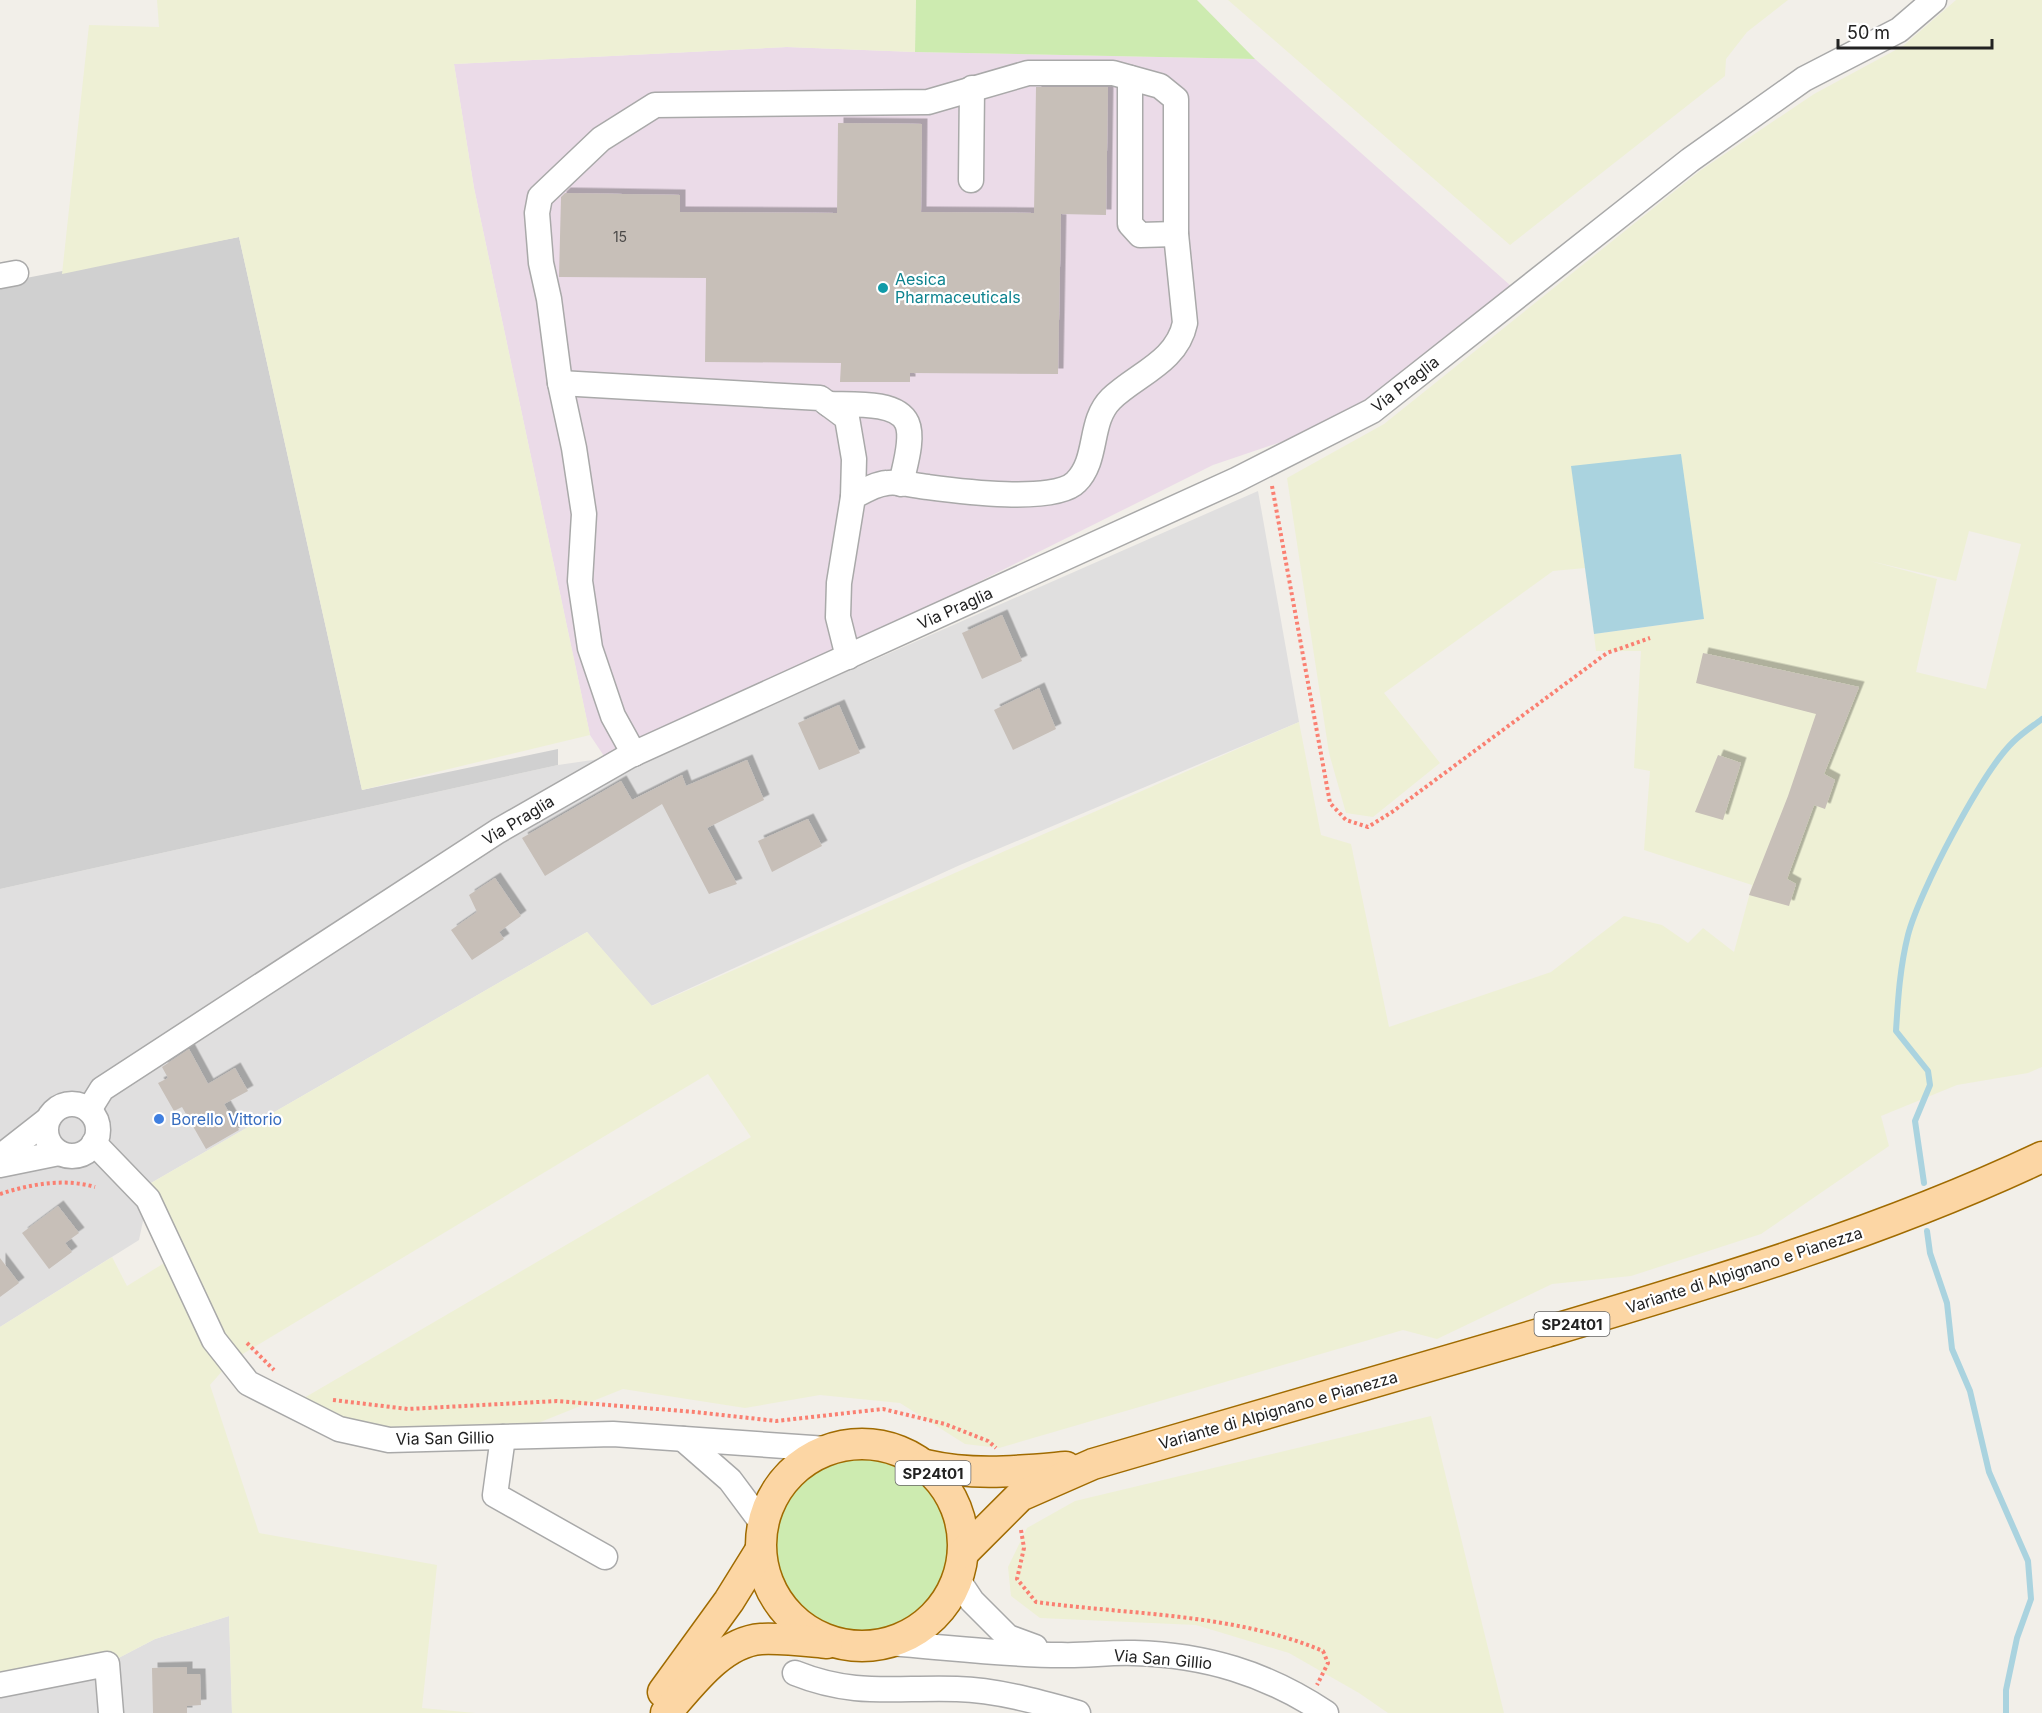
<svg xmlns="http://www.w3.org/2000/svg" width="2042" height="1713" viewBox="0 0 2042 1713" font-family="Inter,sans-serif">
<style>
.residential{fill:#e0dfdf}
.industrial{fill:#ebdbe8}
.religious{fill:#d0d0d0}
.farmland{fill:#eef0d5;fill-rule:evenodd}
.grass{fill:#cdebb0}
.water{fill:#aad3df}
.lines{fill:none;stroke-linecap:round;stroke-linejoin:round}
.stream{stroke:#aad3df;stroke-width:6}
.building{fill:#c7bfb8;filter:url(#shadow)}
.minor-casing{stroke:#a9a9a9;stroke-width:27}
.major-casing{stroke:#a06b00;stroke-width:33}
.path{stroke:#fa8072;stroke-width:4;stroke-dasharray:3 3;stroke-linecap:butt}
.minor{stroke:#fff;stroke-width:24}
.major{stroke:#fcd6a4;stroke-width:30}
.culture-dot{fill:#0f9aa8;stroke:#fff;stroke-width:2}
.shop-dot{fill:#3f7fe0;stroke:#fff;stroke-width:2}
.labels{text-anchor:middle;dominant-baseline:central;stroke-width:4.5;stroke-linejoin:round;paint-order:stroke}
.number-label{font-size:14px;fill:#4b4948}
.shield{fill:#fff;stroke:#646464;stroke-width:1.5}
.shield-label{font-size:15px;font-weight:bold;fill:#222}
.culture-label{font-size:16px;fill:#0d838f;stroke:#fff;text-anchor:start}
.street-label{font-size:16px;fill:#222;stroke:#fff}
.shop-label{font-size:16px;fill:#366cbe;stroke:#fff;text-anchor:start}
</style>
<defs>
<filter id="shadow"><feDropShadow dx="5.5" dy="-5.5" stdDeviation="0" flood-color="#0004"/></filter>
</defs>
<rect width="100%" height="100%" fill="#f2efe9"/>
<g class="residential">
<path d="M 1258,491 L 1299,722 L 960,865 L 651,1006 L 587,932 L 151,1183 L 139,1240 L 0,1327 L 0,889 L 558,765 L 634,754 L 867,663 Z"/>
<path d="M 229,1616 L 232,1713 L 0,1713 L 0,1685 L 107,1664 L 155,1639 Z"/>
</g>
<path class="industrial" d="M 787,47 L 915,52 L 1255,59 L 1520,294 L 1372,411 L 1213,465 L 630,756 L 606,759 L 590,735 L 474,188 L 454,64 Z"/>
<path class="religious" d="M 239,237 L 362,790 L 558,749 L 558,765 L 0,889 L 0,283 Z"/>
<g class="farmland">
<path d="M 157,0 L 916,0 L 915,52 L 787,47 L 454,64 L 474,188 L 590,735 L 362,790 L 239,237 L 62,274 L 89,25 L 159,27 Z"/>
<path d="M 1228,0 L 1788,0 L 1747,32 L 1726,59 L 1725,76 L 1510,245 Z"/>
<path d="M 1956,0 L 2042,0 L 2042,1067 L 2028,1073 L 1957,1085 L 1881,1116 L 1889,1146 L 1761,1234 L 1631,1276 L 1552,1284 L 1437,1339 L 1403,1330 L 999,1448 L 965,1444 L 900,1403 L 820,1395 L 745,1408 L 623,1389 L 503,1437 L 389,1440 L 292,1405 L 751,1137 L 708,1074 L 231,1361 L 210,1385 L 259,1533 L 437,1565 L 422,1708 L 475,1713 L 232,1713 L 229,1616 L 155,1639 L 107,1664 L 0,1685 L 0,1327 L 112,1257 L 127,1286 L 174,1257 L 148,1199 L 151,1183 L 587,932 L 652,1006 L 1299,722 L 1321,835 L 1351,844 L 1389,1027 L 1551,972 L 1624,916 L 1662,925 L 1688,943 L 1703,928 L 1734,952 L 1752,885 L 1644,850 L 1650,771 L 1634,768 L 1641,651 L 1596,651 L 1594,634 L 1704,619 L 1572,466 L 1585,568 L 1553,571 L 1384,693 L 1440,763 L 1373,817 L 1346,813 L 1329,753 L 1287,478 L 1384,424 L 1701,170 L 1814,94 L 1903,46 ZM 1969,531 L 2021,544 L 1986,689 L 1916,672 L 1937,579 L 1870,561 L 1956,581 Z"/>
<path d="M 1431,1416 L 1504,1713 L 1388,1713 L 1359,1693 L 1289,1653 L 1196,1625 L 1040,1618 L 1011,1596 L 1008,1567 L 1027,1528 L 1075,1501 Z"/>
</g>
<g class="grass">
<path d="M 916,0 L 1197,0 L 1255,59 L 915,52 Z"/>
<circle cx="864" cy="1547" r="91"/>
</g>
<path class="water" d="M 1681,454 L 1704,619 L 1594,634 L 1571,466 Z"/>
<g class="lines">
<g class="stream">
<path d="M 1924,1183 L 1915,1121 L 1930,1085 L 1928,1071 L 1896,1031 C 1898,998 1900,967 1908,935 C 1919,892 1982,772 2013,742 C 2022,733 2033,726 2042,719"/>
<path d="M 1927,1231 L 1930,1253 L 1947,1303 L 1952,1349 L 1970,1391 L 1989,1472 L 2028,1561 L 2031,1599 L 2017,1638 L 2006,1690 L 2006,1713"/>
</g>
</g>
<g class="building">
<path d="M 1036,87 L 1108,87 L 1106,215 L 1061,214 L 1058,374 L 910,373 L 910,382 L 840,382 L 841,363 L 705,362 L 706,278 L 559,277 L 561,197 L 565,193 L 680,195 L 680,212 L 837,213 L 838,123 L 922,124 L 921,212 L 1034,213 Z"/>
<path d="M 1002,615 L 1022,661 L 982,679 L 962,633 Z"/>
<path d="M 1703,653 L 1859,687 L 1824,774 L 1835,780 L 1825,809 L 1814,805 L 1787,879 L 1796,884 L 1789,906 L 1749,895 L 1788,796 L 1816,714 L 1696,683 Z"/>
<path d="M 1039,688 L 1056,729 L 1013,750 L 994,710 Z"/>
<path d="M 839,705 L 860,753 L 819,770 L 798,723 Z"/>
<path d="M 1718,755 L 1741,763 L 1723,820 L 1695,812 Z"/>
<path d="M 747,760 L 764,800 L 707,828 L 737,884 L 709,894 L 662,804 L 545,876 L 522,838 L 621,781 L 632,800 L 682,775 L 686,786 Z"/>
<path d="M 808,819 L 822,846 L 772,872 L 758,841 Z"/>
<path d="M 495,878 L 521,916 L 499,932 L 504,939 L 472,960 L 451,930 L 477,912 L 469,895 Z"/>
<path d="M 189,1049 L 208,1084 L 235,1068 L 248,1091 L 224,1104 L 239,1130 L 206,1149 L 182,1107 L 174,1111 L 158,1083 L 168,1078 L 162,1067 Z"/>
<path d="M 58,1206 L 79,1233 L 65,1243 L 72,1252 L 49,1269 L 22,1233 Z"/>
<path d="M 0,1258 L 19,1283 L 0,1297 Z"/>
<path d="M 187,1667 L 187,1674 L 200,1674 L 201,1705 L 187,1706 L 187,1713 L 153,1713 L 152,1668 Z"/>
</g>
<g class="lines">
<defs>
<g id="minor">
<path d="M 1130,78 L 1130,224 L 1140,235 L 1176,234"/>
<path d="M 971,180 L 972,88"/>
<path d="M 0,276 L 16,273"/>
<path d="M 560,383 L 820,398 L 847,418 L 854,459 L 853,497"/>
<path d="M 828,404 C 849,405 897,400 907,423 C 914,439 904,468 901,484"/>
<path d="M 634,754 L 613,716 L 590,648 L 580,581 L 584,514 L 574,448 L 560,383 L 549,299 L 541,263 L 537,213 L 540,197 L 601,139 L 655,105 L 928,102 L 1028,73 L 1113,73 L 1160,86 L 1176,99 L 1176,234 L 1185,323 C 1177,362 1137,374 1111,399 C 1088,422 1099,459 1076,482 C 1055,504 958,491 928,487 C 915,486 899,481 887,483 C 875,484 864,491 853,497 L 839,583 L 838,617 L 848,657"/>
<circle cx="72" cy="1130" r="26"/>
<path d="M 89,1110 L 102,1089 L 498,831 L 629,756 L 1236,480 L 1372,411 L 1690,160 L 1804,79 L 1899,30 L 1934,0"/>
<path d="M 94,1143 L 148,1199 L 214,1340 L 248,1383 L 339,1429 L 389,1440 L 613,1434 L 827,1449"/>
<path d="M 0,1157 L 46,1121"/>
<path d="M 0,1165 L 59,1153"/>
<path d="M 503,1437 L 495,1495 L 605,1557"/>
<path d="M 683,1439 L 730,1480 L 762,1523"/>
<path d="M 958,1580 L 972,1601 L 1008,1637 L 1035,1647"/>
<path d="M 888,1643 C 945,1647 1003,1655 1061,1655 C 1085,1656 1109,1652 1134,1653 C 1205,1655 1266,1673 1326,1713"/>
<path d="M 795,1673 C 855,1697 895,1687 957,1689 C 997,1690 1039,1702 1078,1713"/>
<path d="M 0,1685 L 107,1664 L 111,1713"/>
</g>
<g id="major">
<circle cx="862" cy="1545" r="101"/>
<path d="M 926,1465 C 973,1476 1018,1471 1066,1467"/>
<path d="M 963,1553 L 1020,1496 L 1093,1464 C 1244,1420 1395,1376 1546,1332 C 1714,1282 1883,1232 2042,1157"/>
<path d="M 663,1692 L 729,1601 L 760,1551"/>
<path d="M 666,1713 C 690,1686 721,1642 761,1639 C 783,1638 806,1641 827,1643"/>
</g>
</defs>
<use href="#minor" class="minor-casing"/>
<use href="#major" class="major-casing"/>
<g class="path">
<path d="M 1272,486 L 1330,803 L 1346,820 L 1368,827 L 1392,812 L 1607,653 L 1650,638"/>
<path d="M 0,1194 C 31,1184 64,1178 95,1187"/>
<path d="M 247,1343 L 274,1370"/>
<path d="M 333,1400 L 408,1409 L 557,1401 L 695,1412 L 776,1421 L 883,1409 L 945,1424 L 988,1441 L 996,1448"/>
<path d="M 1021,1530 L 1024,1548 L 1017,1579 L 1036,1602 C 1131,1615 1233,1613 1323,1651 L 1328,1663 L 1317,1685"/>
</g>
<use href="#minor" class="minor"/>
<use href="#major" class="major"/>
</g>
<circle class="culture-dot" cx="883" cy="288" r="6"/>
<circle class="shop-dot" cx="159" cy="1119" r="6"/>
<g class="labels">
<g class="number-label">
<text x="620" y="236">15</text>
</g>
<g class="shield">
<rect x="1534.5" y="1312" width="75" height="24" rx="4.5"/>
<rect x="895.5" y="1461" width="75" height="24" rx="4.5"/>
</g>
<g class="shield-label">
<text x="1572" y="1324">SP24t01</text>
<text x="933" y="1473">SP24t01</text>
</g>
<g class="culture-label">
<text x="895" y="279">Aesica<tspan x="895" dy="18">Pharmaceuticals</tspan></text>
</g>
<g class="street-label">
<text transform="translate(1405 384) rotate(-38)">Via Praglia</text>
<text transform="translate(955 608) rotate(-24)">Via Praglia</text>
<text transform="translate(518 820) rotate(-31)">Via Praglia</text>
<text transform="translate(1744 1270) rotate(-18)">Variante di Alpignano e Pianezza</text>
<text transform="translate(1278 1410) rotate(-16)">Variante di Alpignano e Pianezza</text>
<text transform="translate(445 1438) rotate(-1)">Via San Gillio</text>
<text transform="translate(1163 1659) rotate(5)">Via San Gillio</text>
</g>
<g class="shop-label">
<text x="171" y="1119">Borello Vittorio</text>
</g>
</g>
<path d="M1838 39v9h154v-9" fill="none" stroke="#222222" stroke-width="3"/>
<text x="1847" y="39" font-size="18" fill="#222222" stroke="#ffffff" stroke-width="4.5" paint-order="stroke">50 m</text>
</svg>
